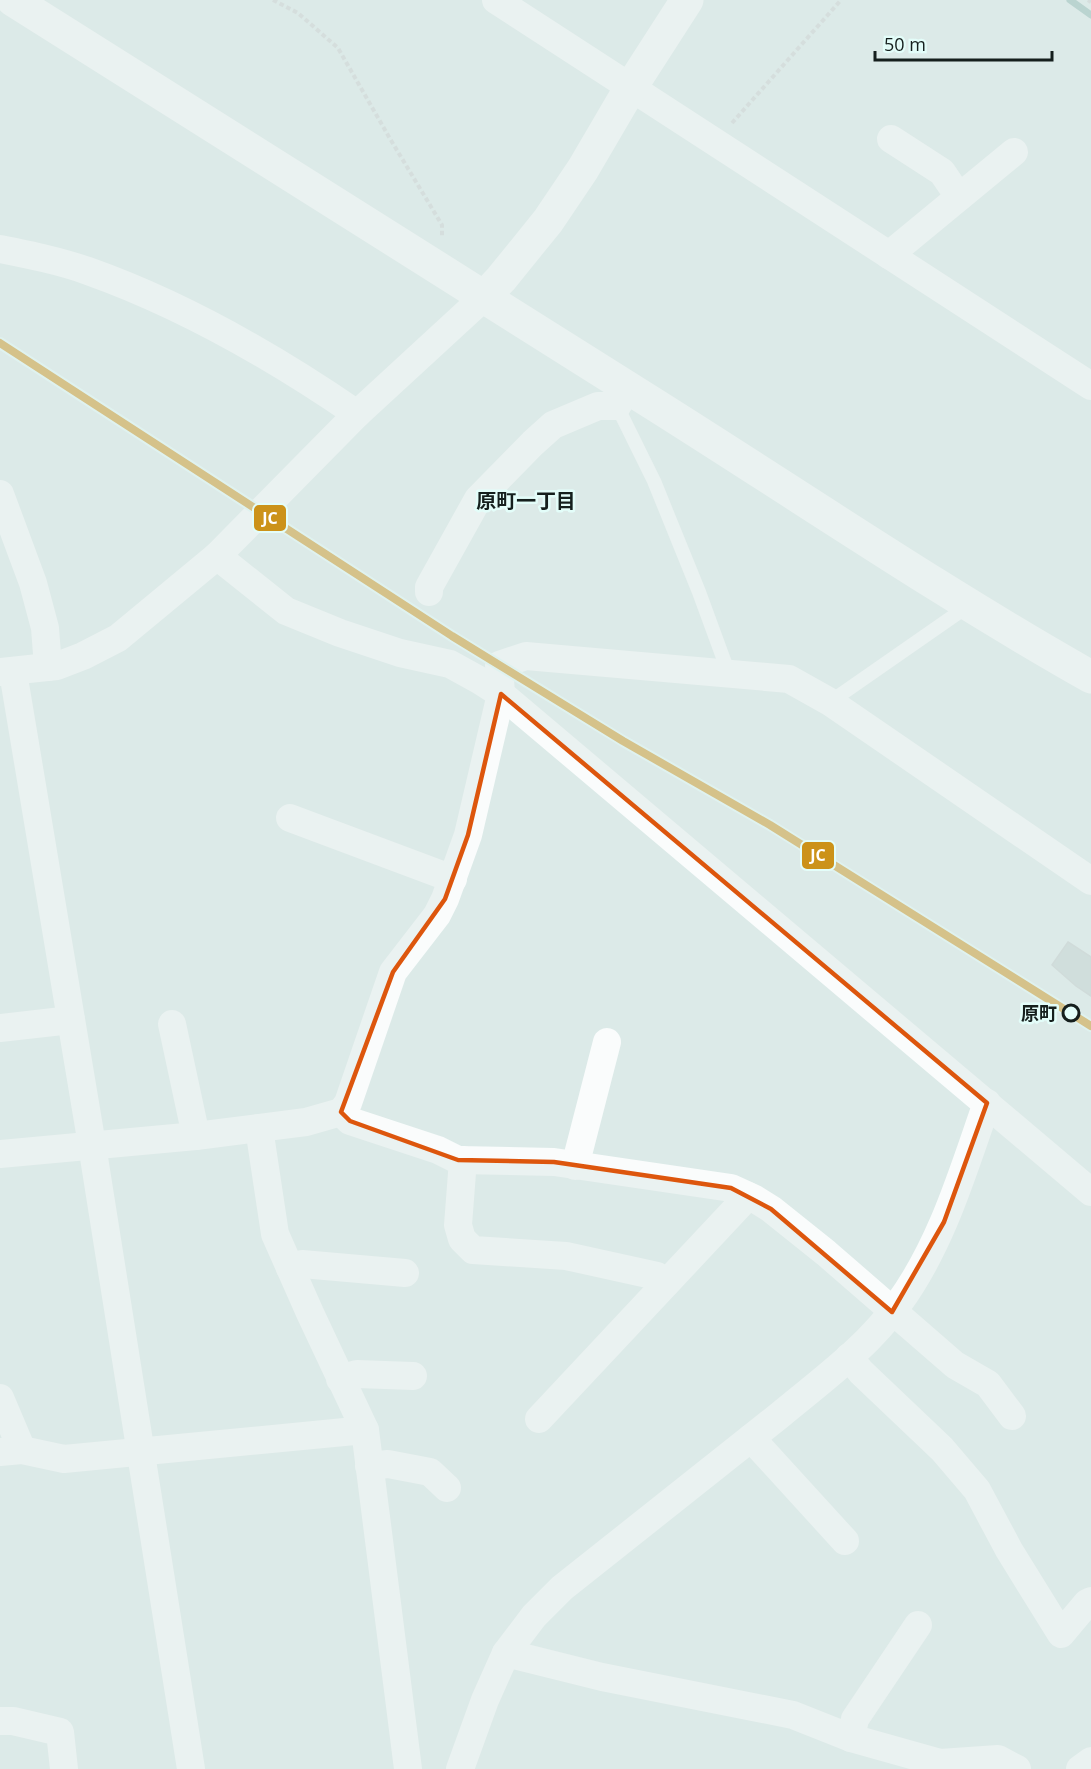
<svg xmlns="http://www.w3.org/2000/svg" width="1091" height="1769" viewBox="0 0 1091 1769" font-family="'Open Sans','Noto Sans JP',sans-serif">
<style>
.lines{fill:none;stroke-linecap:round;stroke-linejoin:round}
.stream{stroke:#90bbb4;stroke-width:7}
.building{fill:#c1d1cf;stroke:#c0cbc9;stroke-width:1.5}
.path{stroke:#cdd1d0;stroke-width:4;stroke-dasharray:4.5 3;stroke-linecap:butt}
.lane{stroke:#fafcfc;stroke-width:14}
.street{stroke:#fafcfc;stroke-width:28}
.secondary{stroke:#fafcfc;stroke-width:33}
.rail-1-casing{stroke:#e3fdf9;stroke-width:12}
.rail-1{stroke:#cc9219;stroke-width:8}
.marked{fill:none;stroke:#dd560d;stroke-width:4.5;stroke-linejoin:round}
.stop-dot{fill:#e3fdf9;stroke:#151f1d;stroke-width:3}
.labels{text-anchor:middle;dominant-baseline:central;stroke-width:5;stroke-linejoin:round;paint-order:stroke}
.stop-label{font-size:18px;font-weight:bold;fill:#151f1d;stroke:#e3fdf9;text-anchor:end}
.neighbourhood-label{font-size:20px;font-weight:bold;fill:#151f1d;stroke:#e3fdf9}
.line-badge{stroke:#e3fdf9;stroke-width:2}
.badge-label{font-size:16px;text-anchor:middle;font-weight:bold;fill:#fff}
</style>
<rect width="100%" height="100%" fill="#dceae8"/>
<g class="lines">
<path class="stream" d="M 1070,0 L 1091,15"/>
</g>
<path class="building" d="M 1068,942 L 1091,957 L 1091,996 L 1076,986 L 1052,965 Z"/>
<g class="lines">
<g class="path">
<path d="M 273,0 L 298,13 L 338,48 L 389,137 L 442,225 L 442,238"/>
<path d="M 1088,0 L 1091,2"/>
<path d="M 732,123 L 841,0"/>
</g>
<g class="lane">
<path d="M 617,406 L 654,481 L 699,592 L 725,663 L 727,674"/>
<path d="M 830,702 L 968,606"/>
</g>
<g class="street">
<path d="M 496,0 L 1091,386"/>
<path d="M 891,139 L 942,172 L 959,197"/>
<path d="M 0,249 C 30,255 60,261 88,271 C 184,305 274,357 357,414"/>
<path d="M 889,255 L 1014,152"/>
<path d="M 0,494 L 33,583 L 45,628 L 48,667"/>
<path d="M 217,556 L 286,611 L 340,633 L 400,653 L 450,664 L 479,680 L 501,694 L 1091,1192"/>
<path d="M 429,592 L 429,587 L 478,499 L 533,443 L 553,425 L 598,406 L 617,406 L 628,388"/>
<path d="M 0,672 L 57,666 L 83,656 L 118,638 L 217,556 L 357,414 L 483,298"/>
<path d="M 13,672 L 92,1145 L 191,1769"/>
<path d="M 290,818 L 453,879"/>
<path d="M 172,1024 L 196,1136"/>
<path d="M 0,1028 L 71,1020"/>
<path d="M 341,1112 L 350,1121 L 438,1150 L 458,1160 L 554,1162 L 731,1188 L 755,1199 L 771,1209 L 826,1253 L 955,1365 L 988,1384 L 1012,1416"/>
<path d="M 259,1128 L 275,1234 L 310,1313 L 365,1430 L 408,1769"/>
<path d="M 0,1154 L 196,1136 L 306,1122 L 341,1112 L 348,1103 L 393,972 L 437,915 L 445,899 L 468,835 L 501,694 L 499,665 L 526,656 L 789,679 L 830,702 L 1091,881"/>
<path d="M 463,1160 L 458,1225 L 462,1239 L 473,1250 L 566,1256 L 657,1276 L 666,1283"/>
<path d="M 575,1166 L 607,1042"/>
<path d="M 290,1268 L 302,1264 L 405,1273"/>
<path d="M 849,1357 L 861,1372 L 942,1449 L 977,1490 L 1009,1550 L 1061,1634 L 1087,1603 L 1091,1601"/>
<path d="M 340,1379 L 357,1374 L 413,1376"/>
<path d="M 0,1398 L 22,1450"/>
<path d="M 539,1419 L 748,1196"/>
<path d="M 751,1438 L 845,1541"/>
<path d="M 0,1452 L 22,1450 L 64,1459 L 365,1430"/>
<path d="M 369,1466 L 388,1464 L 430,1472 L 447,1488"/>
<path d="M 506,1653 L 602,1677 L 793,1715 L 851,1738 L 940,1763 L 998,1759 L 1017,1769"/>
<path d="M 0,1721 L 13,1721 L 60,1732 L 64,1769"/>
<path d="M 851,1738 L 855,1719 L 918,1625"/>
<path d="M 460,1769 L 485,1700 L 506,1653 L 534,1616 L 562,1588 C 635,1530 708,1473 780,1415 C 821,1381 868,1347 899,1303 C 942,1244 963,1171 987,1103"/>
<path d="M 1080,1769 L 1091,1761"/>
</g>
<g class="secondary">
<path d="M 13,0 C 222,133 432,264 641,396 C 791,490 937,590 1091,677"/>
<path d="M 483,298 L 501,279 L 548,221 L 583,169 L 631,87 L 687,0"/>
</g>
<defs>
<path id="rail-1" d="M 0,343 L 452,636 L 623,741 L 770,825 L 1091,1026"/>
</defs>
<use href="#rail-1" class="rail-1-casing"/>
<use href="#rail-1" class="rail-1"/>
</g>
<path d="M0 0H1091V1769H0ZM 501,694 L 987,1103 L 944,1222 L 892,1312 L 771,1209 L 731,1188 L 554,1162 L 458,1160 L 350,1121 L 341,1112 L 393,972 L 445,899 L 468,835 Z" fill="#dceae8" fill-opacity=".55" fill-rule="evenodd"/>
<path class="marked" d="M 501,694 L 987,1103 L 944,1222 L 892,1312 L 771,1209 L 731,1188 L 554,1162 L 458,1160 L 350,1121 L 341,1112 L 393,972 L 445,899 L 468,835 Z"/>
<circle class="stop-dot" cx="1071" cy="1013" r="8"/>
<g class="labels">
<g class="stop-label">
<text x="1057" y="1013">原町</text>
</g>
<g class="neighbourhood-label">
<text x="526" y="500">原町一丁目</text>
</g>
</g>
<g class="line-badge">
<rect x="253" y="504" width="34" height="28" rx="6" fill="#cc9219"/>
<rect x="801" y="841" width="34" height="29" rx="6" fill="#cc9219"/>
</g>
<g class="badge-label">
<text x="270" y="524">JC</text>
<text x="818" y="861">JC</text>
</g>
<path d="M875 51v9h177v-9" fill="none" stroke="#151f1d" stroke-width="3"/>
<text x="884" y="51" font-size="18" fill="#151f1d" stroke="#e3fdf9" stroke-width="4.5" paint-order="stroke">50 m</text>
</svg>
